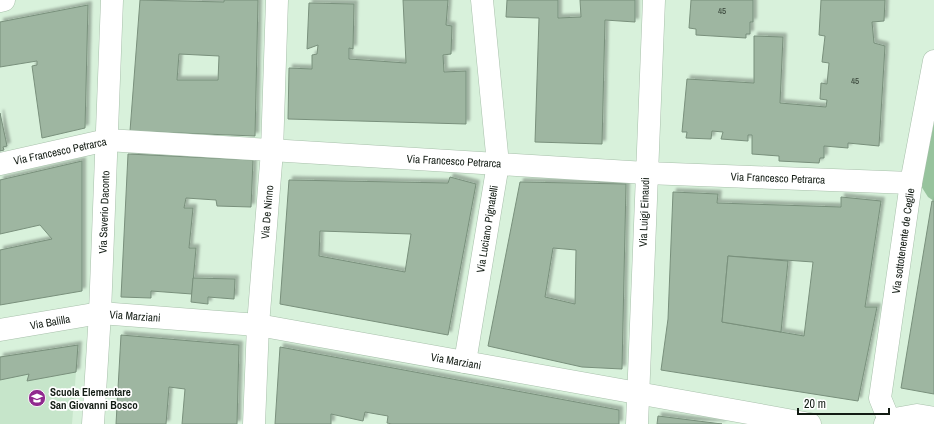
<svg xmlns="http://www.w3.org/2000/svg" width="934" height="424" viewBox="0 0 934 424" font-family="'Archivo Narrow',sans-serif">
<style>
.built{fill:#c6e5ca}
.green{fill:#97c39d}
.building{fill:#9eb6a1;stroke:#79907c;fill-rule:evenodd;filter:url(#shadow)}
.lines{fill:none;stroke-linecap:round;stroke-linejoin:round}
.minor-casing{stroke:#a8c0ab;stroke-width:23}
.minor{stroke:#fff;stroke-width:22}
.labels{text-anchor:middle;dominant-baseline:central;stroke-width:3.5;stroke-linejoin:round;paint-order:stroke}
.number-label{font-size:9px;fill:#354236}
.street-label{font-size:11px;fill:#121b13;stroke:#fff}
.poi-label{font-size:11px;font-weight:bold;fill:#121b13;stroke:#fff;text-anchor:start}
</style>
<defs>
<filter id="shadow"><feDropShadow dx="3.5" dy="-3.5" stdDeviation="1" flood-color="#0004"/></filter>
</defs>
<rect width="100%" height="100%" fill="#d8f1db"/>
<path class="built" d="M 78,345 L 72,424 L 0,424 L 0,357 Z"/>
<path class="green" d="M 934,122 L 934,201 L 928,197 L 921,186 Z"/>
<g class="building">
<path d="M 140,0 L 224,2 L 224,0 L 258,0 L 255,136 L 130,131 ZM 179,54 L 219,56 L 218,80 L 177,80 Z"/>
<path d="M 403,0 L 448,0 L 446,25 L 452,26 L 451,54 L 443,55 L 444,72 L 466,71 L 466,124 L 288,119 L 289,68 L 312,69 L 312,55 L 317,54 L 318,45 L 307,49 L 309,3 L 354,4 L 353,49 L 349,48 L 349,59 L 406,63 Z"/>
<path d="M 507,0 L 558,0 L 558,18 L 581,17 L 580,0 L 635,0 L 635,22 L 605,20 L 602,144 L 535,142 L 539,18 L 506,17 Z"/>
<path d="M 691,0 L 753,0 L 753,22 L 750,22 L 750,34 L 746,34 L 746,38 L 696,35 L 696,29 L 689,28 Z"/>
<path d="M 821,0 L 885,0 L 884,21 L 872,22 L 874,43 L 885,46 L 879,146 L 848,143 L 848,148 L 824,146 L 824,158 L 820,158 L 819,163 L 779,161 L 779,156 L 752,154 L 752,135 L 748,135 L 748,141 L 721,139 L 723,132 L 712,131 L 711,139 L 686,138 L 687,132 L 682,132 L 687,79 L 754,83 L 754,36 L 783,37 L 780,103 L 826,107 L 827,100 L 820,99 L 821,83 L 827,84 L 829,63 L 822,62 L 825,36 L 819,35 Z"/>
<path d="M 88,5 L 85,128 L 42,138 L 32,66 L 37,65 L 37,61 L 0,67 L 0,22 Z"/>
<path d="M 0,113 L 7,146 L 3,147 L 4,150 L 0,151 Z"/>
<path d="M 128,154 L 253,160 L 251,207 L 217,206 L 216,200 L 186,198 L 184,208 L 193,208 L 189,248 L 196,248 L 192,294 L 151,291 L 151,298 L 121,297 Z"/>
<path d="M 82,161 L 82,291 L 0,305 L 0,250 L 52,239 L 40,225 L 0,234 L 0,180 Z"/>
<path d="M 450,177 L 476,184 L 448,335 L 280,304 L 289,180 L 448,183 ZM 320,231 L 411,234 L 405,272 L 319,256 Z"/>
<path d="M 520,182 L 626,184 L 622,369 L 582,367 L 488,346 ZM 553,248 L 576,250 L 575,304 L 545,297 Z"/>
<path d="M 673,192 L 718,194 L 717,203 L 841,207 L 841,197 L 881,201 L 865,307 L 877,307 L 858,401 L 661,370 L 668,319 ZM 728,256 L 813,262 L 804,336 L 722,322 Z"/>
<path d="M 932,201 L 934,201 L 934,394 L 901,388 Z"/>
<path d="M 728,256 L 788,261 L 781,332 L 722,322 Z"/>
<path d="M 193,278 L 235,279 L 234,299 L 208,297 L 208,304 L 191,302 Z"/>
<path d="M 121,335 L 239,345 L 237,424 L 182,424 L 185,389 L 169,387 L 166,424 L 116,424 Z"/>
<path d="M 78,345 L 76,372 L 27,381 L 29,374 L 0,380 L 0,357 Z"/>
<path d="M 280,347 L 619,410 L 619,424 L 392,424 L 387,423 L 388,416 L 365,412 L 363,421 L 331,414 L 331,424 L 275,424 Z"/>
<path d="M 658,416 L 722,424 L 657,424 Z"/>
</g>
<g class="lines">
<defs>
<g id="minor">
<path d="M 0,1 L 4,0"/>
<path d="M 0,164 L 107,140 L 646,173 L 911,183"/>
<path d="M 0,330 L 100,313 L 258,325 L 810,424"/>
<path d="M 465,362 L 498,164 L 482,0"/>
<path d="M 889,420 L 880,398 L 911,183 L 934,61"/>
<path d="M 93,424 L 100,313 L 112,0"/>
<path d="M 254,424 L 258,325 L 272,151 L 277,0"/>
<path d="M 637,424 L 654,0"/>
<path d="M 885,424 L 889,420 L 917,415 L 934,418"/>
</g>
</defs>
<use href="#minor" class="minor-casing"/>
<use href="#minor" class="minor"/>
</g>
<defs>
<symbol id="school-disc" viewBox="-11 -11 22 22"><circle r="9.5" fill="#90298e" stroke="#fff"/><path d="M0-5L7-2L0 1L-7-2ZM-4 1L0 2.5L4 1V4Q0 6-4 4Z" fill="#fff"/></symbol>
</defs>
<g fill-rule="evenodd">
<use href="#school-disc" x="27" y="388" width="20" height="20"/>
</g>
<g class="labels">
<g class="number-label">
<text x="722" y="11">45</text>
<text x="855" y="81">45</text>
</g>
<g class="street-label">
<text transform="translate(60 151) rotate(-12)">Via Francesco Petrarca</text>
<text transform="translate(454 161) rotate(3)">Via Francesco Petrarca</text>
<text transform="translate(778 178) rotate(2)">Via Francesco Petrarca</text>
<text transform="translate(104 212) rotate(-88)">Via Saverio Daconto</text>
<text transform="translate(267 212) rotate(-85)">Via De Ninno</text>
<text transform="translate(644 212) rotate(-88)">Via Luigi Einaudi</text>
<text transform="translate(487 229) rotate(-81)">Via Luciano Pignatelli</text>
<text transform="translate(903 241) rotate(-82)">Via sottotenente de Ceglie</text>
<text transform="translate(135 316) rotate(4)">Via Marziani</text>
<text transform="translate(50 322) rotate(-10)">Via Balilla</text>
<text transform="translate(456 361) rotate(10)">Via Marziani</text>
</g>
<g class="poi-label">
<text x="50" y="392">Scuola Elementare<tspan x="50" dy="13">San Giovanni Bosco</tspan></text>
</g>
</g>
<path d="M798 408v6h91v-6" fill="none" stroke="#121b13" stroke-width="2"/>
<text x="804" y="408" font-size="12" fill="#121b13" stroke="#ffffff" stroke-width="3" paint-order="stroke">20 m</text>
</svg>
